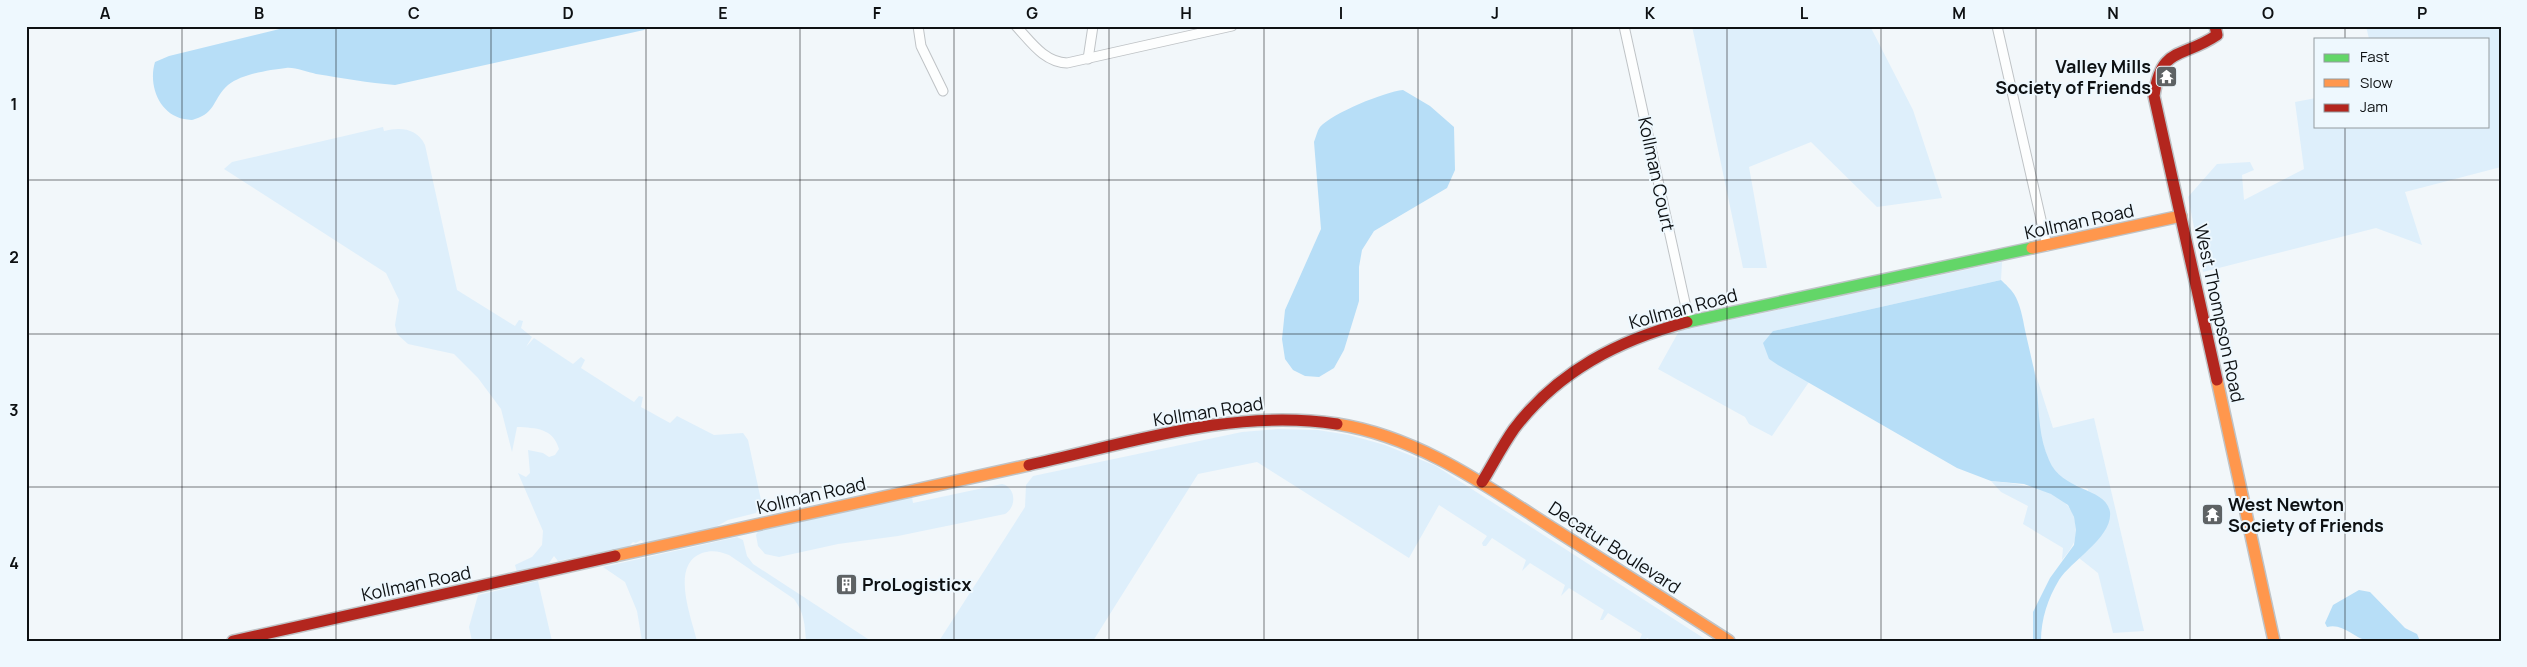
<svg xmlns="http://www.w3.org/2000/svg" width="2527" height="667" viewBox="0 0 2527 667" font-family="Manrope,sans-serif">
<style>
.green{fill:#deeffb}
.water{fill:#b7def7}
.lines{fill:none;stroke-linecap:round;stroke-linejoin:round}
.street-casing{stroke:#bfc3c6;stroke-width:11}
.fast-casing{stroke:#bfc3c6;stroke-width:14}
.slow-casing{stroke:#bfc3c6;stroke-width:14}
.jam-casing{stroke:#bfc3c6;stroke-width:14}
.street{stroke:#fdfefe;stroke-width:9}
.fast{stroke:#63d668;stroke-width:11}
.slow{stroke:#ff974d;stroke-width:11}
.jam{stroke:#b3261e;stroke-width:11}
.grid{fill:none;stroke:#0e1113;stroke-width:1;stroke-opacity:0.55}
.labels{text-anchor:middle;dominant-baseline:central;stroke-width:4;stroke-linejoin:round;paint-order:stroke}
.poi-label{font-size:18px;font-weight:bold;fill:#0e1113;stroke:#eef8fe;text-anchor:start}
.street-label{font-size:18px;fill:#0e1113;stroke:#eef8fe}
.neatline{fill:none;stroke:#0e1113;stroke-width:2}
.grid-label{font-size:16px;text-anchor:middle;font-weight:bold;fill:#0e1113}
</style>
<rect width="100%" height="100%" fill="#f2f7fa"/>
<g class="green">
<path d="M 1692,26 L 1870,26 L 1913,110 L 1942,198 L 1877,207 L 1811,142 L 1749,167 L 1767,268 L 1743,268 Z"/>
<path d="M 2366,26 L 2501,26 L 2501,167 L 2405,192 L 2422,245 L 2376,228 L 2203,272 L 2188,197 L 2217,164 L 2250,162 L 2254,170 L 2242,175 L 2244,200 L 2304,169 L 2295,102 L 2316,98 L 2316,126 L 2488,126 L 2488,39 L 2369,39 Z"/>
<path d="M 383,127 L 384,131 C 400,127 417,128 425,145 L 457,290 L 515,326 L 519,320 L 523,321 L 521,328 L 532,337 L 526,347 L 534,338 L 573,364 L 581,357 L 585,360 L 581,368 L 634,402 L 639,396 L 643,397 L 641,407 L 670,423 L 677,416 L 714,435 L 743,433 L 748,440 L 761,500 L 756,513 L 728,520 L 712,529 L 645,543 L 641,540 L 636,543 L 633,542 L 628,547 L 558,561 L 554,556 L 549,563 L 517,572 L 515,565 L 532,557 L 542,545 L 543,531 L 518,473 L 526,477 L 530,473 L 528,450 L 543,453 L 549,457 L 555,455 L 559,449 C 553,428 536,428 517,427 L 512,452 L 501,409 L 478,378 L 454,354 L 408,344 L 397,334 L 395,325 L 399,300 L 386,273 L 224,169 L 232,162 Z"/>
<path d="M 2002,262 L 2001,280 L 1773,331 L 1769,359 L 1809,382 L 1772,436 L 1749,424 L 1745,417 L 1658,369 L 1679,331 Z"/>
<path d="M 2032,363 L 2053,428 L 2094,418 L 2144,631 L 2113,633 L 2098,573 L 2079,558 L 2094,544 L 2088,489 C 2079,486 2066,483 2059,477 C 2039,461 2035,388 2032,363 Z"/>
<path d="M 1278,429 L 1318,430 L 1349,435 L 1385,445 L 1436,466 L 1708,641 L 1653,641 L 1647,638 L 1645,641 L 1639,641 L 1642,634 L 1608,613 L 1603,620 L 1600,620 L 1604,610 L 1569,588 L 1561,596 L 1565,585 L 1530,563 L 1522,571 L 1526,560 L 1492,538 L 1486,546 L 1483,546 L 1482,543 L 1487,536 L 1439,505 L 1409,558 L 1257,462 L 1198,474 L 1093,641 L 939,641 L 1025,507 L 1026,485 L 1033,476 L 1242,432 Z"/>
<path d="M 1991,481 C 2019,484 2070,488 2075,522 C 2078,539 2073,547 2062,560 L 2063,548 L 2023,524 L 2028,506 L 2001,492 Z"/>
<path d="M 1002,484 C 1016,487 1017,507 1005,514 L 898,536 L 838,544 L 779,557 L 765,554 L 758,546 L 756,535 L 758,531 L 912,497 L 913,503 Z"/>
<path d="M 737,537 L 743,540 L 747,556 L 753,564 L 871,641 L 806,641 C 805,625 804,612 794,599 L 729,555 C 719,551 712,550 702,553 C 670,565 691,616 697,641 L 642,641 L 637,611 L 625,582 L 603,567 Z"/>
<path d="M 538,581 L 552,641 L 472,641 L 469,627 L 478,595 Z"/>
</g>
<g class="water">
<path d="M 292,26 L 649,26 L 644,30 L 395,85 C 368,83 343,78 316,74 C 307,72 295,67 286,68 C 269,70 242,74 228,85 C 213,98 216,113 195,119 C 191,121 188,119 184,119 C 159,114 148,85 155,62 L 169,56 Z"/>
<path d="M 1403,90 L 1430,106 L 1454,127 L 1455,170 L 1447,188 L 1374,231 L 1362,250 L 1359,267 L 1359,301 L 1344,350 L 1334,368 L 1319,377 L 1305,376 L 1293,370 L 1285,359 L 1282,339 L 1285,310 L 1321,229 L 1314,142 C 1316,137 1317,131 1320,127 C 1333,113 1384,92 1403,90 Z"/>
<path d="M 2001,280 C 2005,284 2011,289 2014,294 C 2020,303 2023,319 2025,330 C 2029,349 2035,370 2037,389 C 2039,413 2039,438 2049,460 C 2062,492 2106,487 2110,512 C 2113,537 2071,561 2059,580 C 2048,598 2041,619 2041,641 L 2033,641 L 2033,612 L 2050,578 L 2074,545 L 2076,530 L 2074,517 L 2068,505 L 2051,494 L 2024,484 L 1991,481 L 1957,468 L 1778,365 L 1769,359 L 1763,343 L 1773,331 Z"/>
<path d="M 2359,590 L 2370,592 L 2405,628 L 2417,634 L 2420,641 C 2404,641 2384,644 2368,641 C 2353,638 2344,623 2327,627 L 2325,623 L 2333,605 Z"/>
</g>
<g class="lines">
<defs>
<g id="street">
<path d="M 918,26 L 921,46 L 943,91"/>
<path d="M 1016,26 C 1031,42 1044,62 1067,63 L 1232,26"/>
<path d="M 1624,26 L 1689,321"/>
<path d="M 1997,26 L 2047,246"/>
<path d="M 1088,59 L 1093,26"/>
</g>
<path id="fast" d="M 1687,322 L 2032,248"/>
<g id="slow">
<path d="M 2032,248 L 2181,216"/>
<path d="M 2217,380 L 2274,641"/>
<path d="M 1337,424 C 1420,437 1488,487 1557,531 C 1614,567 1672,604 1729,641"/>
<path d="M 615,556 L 1029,465"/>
</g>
<g id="jam">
<path d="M 2215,26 L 2217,35 C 2182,59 2161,45 2154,96 L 2217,380"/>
<path d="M 1029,465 C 1130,443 1233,408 1337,424"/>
<path d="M 1482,482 C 1493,464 1502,446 1514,429 C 1558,371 1619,340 1687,322"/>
<path d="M 233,641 L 615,556"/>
</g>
</defs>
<use href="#street" class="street-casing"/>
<use href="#fast" class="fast-casing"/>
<use href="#slow" class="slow-casing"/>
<use href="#jam" class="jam-casing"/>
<use href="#street" class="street"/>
<use href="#fast" class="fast"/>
<use href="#slow" class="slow"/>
<use href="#jam" class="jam"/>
</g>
<path class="grid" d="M 182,26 L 182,641M 336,26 L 336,641M 491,26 L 491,641M 646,26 L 646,641M 800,26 L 800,641M 954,26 L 954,641M 1109,26 L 1109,641M 1264,26 L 1264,641M 1418,26 L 1418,641M 1572,26 L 1572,641M 1727,26 L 1727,641M 1881,26 L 1881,641M 2036,26 L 2036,641M 2190,26 L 2190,641M 2345,26 L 2345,39M 2345,126 L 2345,641M 26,180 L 2501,180M 26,334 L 2501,334M 26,487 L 2501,487"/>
<defs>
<symbol id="temple-square" viewBox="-11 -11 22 22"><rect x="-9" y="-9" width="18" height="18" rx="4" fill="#5e6264" stroke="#eef8fe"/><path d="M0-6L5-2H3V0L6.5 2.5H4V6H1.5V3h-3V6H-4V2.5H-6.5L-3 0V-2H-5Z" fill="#fff"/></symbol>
<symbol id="building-square" viewBox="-11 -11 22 22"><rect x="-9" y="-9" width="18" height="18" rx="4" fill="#5e6264" stroke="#eef8fe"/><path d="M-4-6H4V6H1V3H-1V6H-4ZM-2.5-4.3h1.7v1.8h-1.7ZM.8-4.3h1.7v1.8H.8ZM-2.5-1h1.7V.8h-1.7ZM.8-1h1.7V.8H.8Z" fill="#fff"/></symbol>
</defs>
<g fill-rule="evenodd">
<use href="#temple-square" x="2154" y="64" width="25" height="25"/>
<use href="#temple-square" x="2200" y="502" width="25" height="25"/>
<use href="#building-square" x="834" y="572" width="25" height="25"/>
</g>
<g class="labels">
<g class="poi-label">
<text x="2151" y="66" text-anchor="end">Valley Mills<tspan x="2151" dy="21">Society of Friends</tspan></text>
<text x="2228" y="504">West Newton<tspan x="2228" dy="21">Society of Friends</tspan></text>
<text x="862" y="584">ProLogisticx</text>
</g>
<g class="street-label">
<text transform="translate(1657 174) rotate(78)">Kollman Court</text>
<text transform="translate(2079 221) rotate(-12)">Kollman Road</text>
<text transform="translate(1683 308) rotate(-15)">Kollman Road</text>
<text transform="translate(2220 313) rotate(78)">West Thompson Road</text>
<text transform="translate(1208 411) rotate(-9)">Kollman Road</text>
<text transform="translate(811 495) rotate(-13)">Kollman Road</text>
<text transform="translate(1615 547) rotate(33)">Decatur Boulevard</text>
<text transform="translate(416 583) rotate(-12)">Kollman Road</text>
</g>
</g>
<rect width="2527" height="667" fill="none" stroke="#eef8fe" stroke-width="55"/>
<rect x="2314" y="38" width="175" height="90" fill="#eef8fe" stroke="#949ca0"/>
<rect x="2324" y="54" width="25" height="8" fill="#63d668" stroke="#949ca0"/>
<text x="2360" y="62" font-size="15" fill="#0e1113">Fast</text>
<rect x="2324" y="79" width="25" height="8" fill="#ff974d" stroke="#949ca0"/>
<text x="2360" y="88" font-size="15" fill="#0e1113">Slow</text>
<rect x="2324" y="104" width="25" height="8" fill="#b3261e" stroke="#949ca0"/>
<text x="2360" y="112" font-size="15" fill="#0e1113">Jam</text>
<rect x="28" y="28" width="2472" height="612" class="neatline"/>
<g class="grid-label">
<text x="105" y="19">A</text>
<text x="259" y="19">B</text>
<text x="414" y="19">C</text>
<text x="568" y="19">D</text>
<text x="723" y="19">E</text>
<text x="877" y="19">F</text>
<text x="1032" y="19">G</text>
<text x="1186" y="19">H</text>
<text x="1341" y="19">I</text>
<text x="1495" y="19">J</text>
<text x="1650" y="19">K</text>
<text x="1804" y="19">L</text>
<text x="1959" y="19">M</text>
<text x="2113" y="19">N</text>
<text x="2268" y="19">O</text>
<text x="2422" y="19">P</text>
<text x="14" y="110">1</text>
<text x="14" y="263">2</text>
<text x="14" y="416">3</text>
<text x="14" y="569">4</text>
</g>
</svg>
